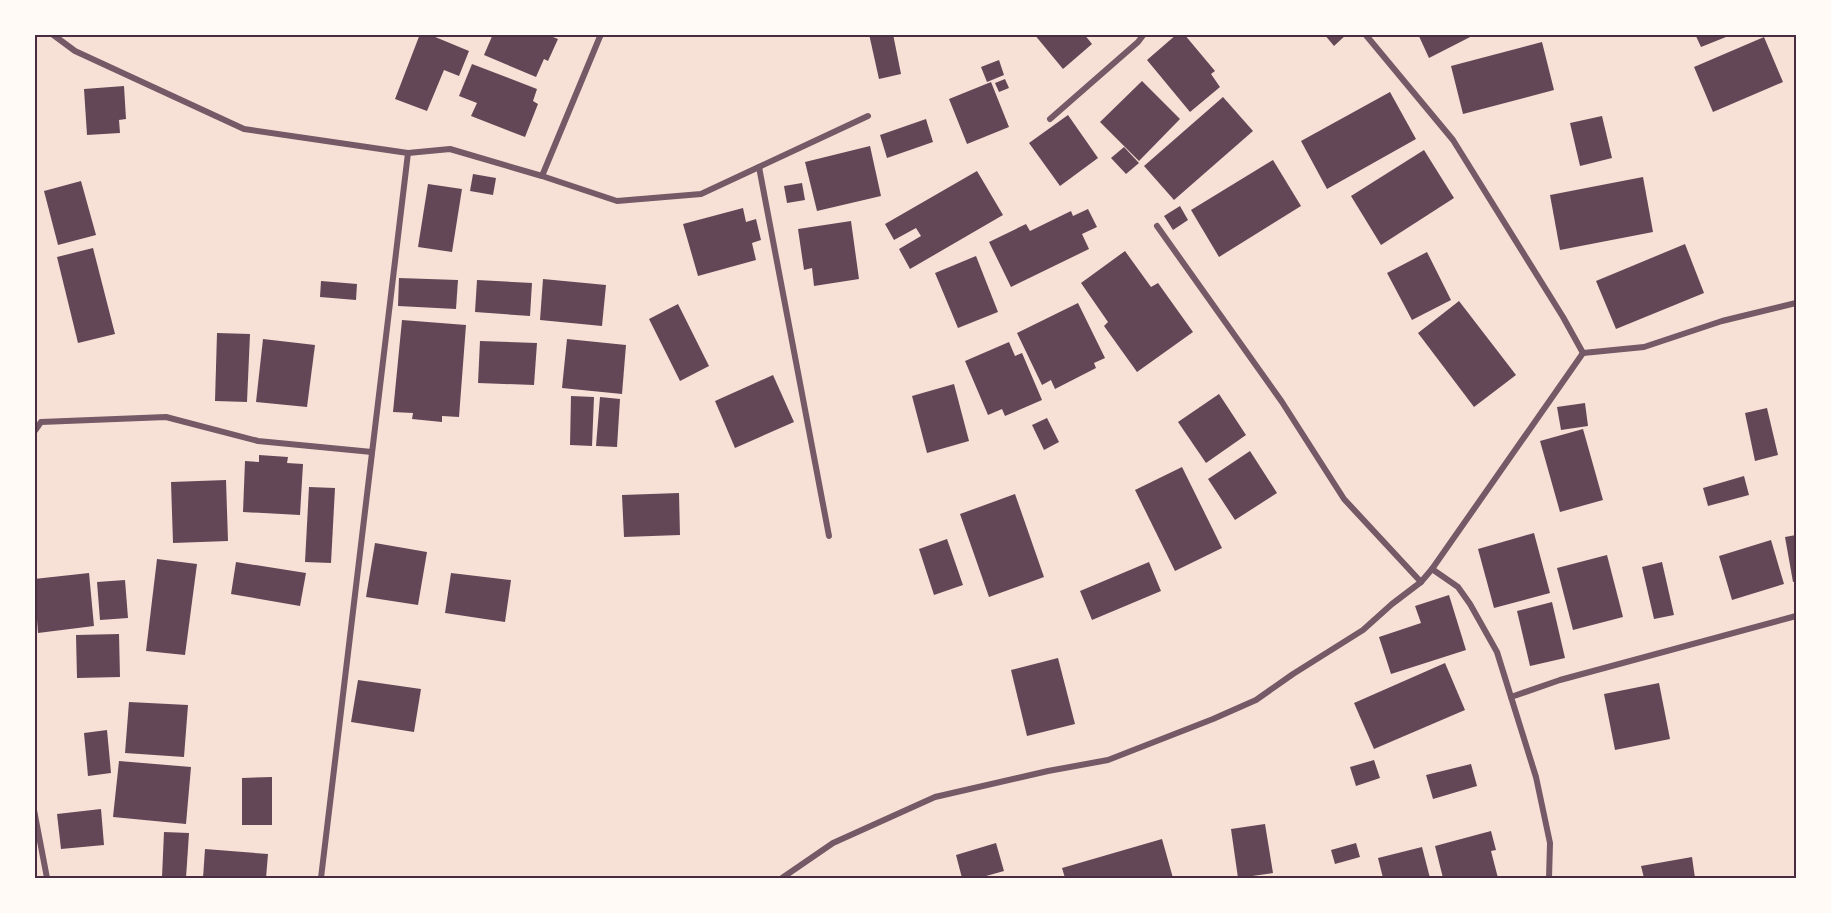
<svg xmlns="http://www.w3.org/2000/svg" width="1831" height="913" viewBox="0 0 1831 913" font-family="Ubuntu,sans-serif">
<style>
.building{fill:#644757}
.lines{fill:none;stroke-linecap:round;stroke-linejoin:round}
.minor{stroke:#755966;stroke-width:6}
.neatline{fill:none;stroke:#4a2c40;stroke-width:2}
</style>
<rect width="100%" height="100%" fill="#f7e1d7"/>
<g class="building">
<path d="M 420,34 L 428,34 L 469,51 L 459,76 L 444,70 L 427,111 L 395,99 Z"/>
<path d="M 493,34 L 554,34 L 553,37 L 558,39 L 548,61 L 544,59 L 536,77 L 484,55 Z"/>
<path d="M 869,34 L 893,34 L 901,74 L 879,79 Z"/>
<path d="M 1034,34 L 1084,34 L 1092,44 L 1063,69 Z"/>
<path d="M 1177,34 L 1184,34 L 1215,71 L 1211,74 L 1220,87 L 1190,112 L 1147,60 Z"/>
<path d="M 1324,34 L 1347,34 L 1334,46 Z"/>
<path d="M 1418,34 L 1476,34 L 1429,58 Z"/>
<path d="M 1695,34 L 1731,34 L 1731,35 L 1701,47 Z"/>
<path d="M 1764,37 L 1783,82 L 1713,112 L 1694,67 Z"/>
<path d="M 1542,42 L 1554,90 L 1463,114 L 1451,66 Z"/>
<path d="M 999,60 L 1004,75 L 987,82 L 981,67 Z"/>
<path d="M 472,64 L 537,89 L 533,101 L 538,104 L 525,137 L 471,116 L 477,103 L 459,96 Z"/>
<path d="M 1005,79 L 1009,88 L 999,92 L 995,83 Z"/>
<path d="M 1142,81 L 1180,119 L 1139,161 L 1100,122 Z"/>
<path d="M 991,82 L 1009,127 L 967,144 L 949,99 Z"/>
<path d="M 124,86 L 126,119 L 119,120 L 120,133 L 87,135 L 84,89 Z"/>
<path d="M 1390,92 L 1416,139 L 1327,189 L 1301,141 Z"/>
<path d="M 1223,97 L 1253,131 L 1174,200 L 1144,166 Z"/>
<path d="M 1068,115 L 1098,158 L 1060,186 L 1029,143 Z"/>
<path d="M 1602,116 L 1612,158 L 1580,166 L 1570,123 Z"/>
<path d="M 926,119 L 933,142 L 887,158 L 880,135 Z"/>
<path d="M 870,146 L 881,196 L 817,211 L 805,162 Z"/>
<path d="M 1124,147 L 1139,163 L 1126,174 L 1111,158 Z"/>
<path d="M 1424,150 L 1454,198 L 1381,245 L 1351,196 Z"/>
<path d="M 1273,160 L 1301,206 L 1219,257 L 1191,210 Z"/>
<path d="M 977,171 L 1003,215 L 910,269 L 899,249 L 921,236 L 916,228 L 894,240 L 885,224 Z"/>
<path d="M 473,174 L 496,178 L 493,195 L 470,191 Z"/>
<path d="M 1643,177 L 1653,232 L 1560,250 L 1550,195 Z"/>
<path d="M 81,181 L 96,235 L 58,245 L 44,191 Z"/>
<path d="M 802,183 L 805,200 L 787,203 L 784,186 Z"/>
<path d="M 428,184 L 462,189 L 452,252 L 418,247 Z"/>
<path d="M 1180,206 L 1188,220 L 1173,230 L 1164,216 Z"/>
<path d="M 743,208 L 746,222 L 756,219 L 761,240 L 752,243 L 756,260 L 698,276 L 683,224 Z"/>
<path d="M 1088,209 L 1097,227 L 1082,234 L 1089,249 L 1011,287 L 989,242 L 1026,224 L 1030,231 L 1071,211 L 1073,216 Z"/>
<path d="M 851,221 L 859,279 L 814,286 L 812,268 L 804,270 L 798,229 Z"/>
<path d="M 1685,244 L 1704,293 L 1616,329 L 1596,281 Z"/>
<path d="M 93,248 L 115,334 L 78,343 L 57,257 Z"/>
<path d="M 1125,251 L 1151,287 L 1158,283 L 1193,332 L 1137,372 L 1104,326 L 1108,322 L 1081,283 Z"/>
<path d="M 1427,252 L 1451,300 L 1412,320 L 1387,273 Z"/>
<path d="M 976,256 L 998,312 L 958,328 L 935,273 Z"/>
<path d="M 399,278 L 458,280 L 456,309 L 398,306 Z"/>
<path d="M 543,279 L 606,285 L 602,326 L 540,320 Z"/>
<path d="M 477,280 L 532,283 L 530,316 L 475,312 Z"/>
<path d="M 321,281 L 357,284 L 356,300 L 320,297 Z"/>
<path d="M 1459,301 L 1516,375 L 1474,407 L 1418,333 Z"/>
<path d="M 1078,303 L 1105,358 L 1094,363 L 1096,368 L 1055,389 L 1051,380 L 1042,385 L 1017,333 Z"/>
<path d="M 678,304 L 709,366 L 680,381 L 649,319 Z"/>
<path d="M 402,320 L 466,325 L 459,417 L 442,416 L 442,422 L 412,419 L 413,413 L 393,412 Z"/>
<path d="M 217,333 L 250,334 L 247,402 L 215,401 Z"/>
<path d="M 263,339 L 315,345 L 307,407 L 256,402 Z"/>
<path d="M 567,339 L 626,345 L 622,394 L 562,388 Z"/>
<path d="M 480,341 L 537,343 L 534,385 L 478,383 Z"/>
<path d="M 1009,342 L 1015,356 L 1022,353 L 1042,400 L 1005,416 L 1002,409 L 988,415 L 965,361 Z"/>
<path d="M 773,375 L 794,422 L 735,448 L 715,401 Z"/>
<path d="M 954,384 L 969,441 L 927,453 L 912,396 Z"/>
<path d="M 1219,394 L 1246,435 L 1206,463 L 1178,422 Z"/>
<path d="M 571,396 L 594,397 L 592,446 L 570,445 Z"/>
<path d="M 600,397 L 620,399 L 617,447 L 596,446 Z"/>
<path d="M 1585,403 L 1588,426 L 1561,430 L 1557,407 Z"/>
<path d="M 1767,408 L 1778,455 L 1755,461 L 1745,413 Z"/>
<path d="M 1047,418 L 1059,442 L 1044,450 L 1032,425 Z"/>
<path d="M 1583,429 L 1603,500 L 1560,512 L 1540,441 Z"/>
<path d="M 1250,451 L 1277,493 L 1235,520 L 1208,479 Z"/>
<path d="M 259,455 L 288,457 L 287,463 L 303,464 L 300,515 L 243,512 L 245,461 L 259,462 Z"/>
<path d="M 1182,467 L 1222,548 L 1175,571 L 1135,490 Z"/>
<path d="M 1744,476 L 1749,495 L 1708,506 L 1703,488 Z"/>
<path d="M 226,480 L 228,541 L 173,543 L 171,482 Z"/>
<path d="M 309,487 L 335,488 L 331,563 L 305,562 Z"/>
<path d="M 679,493 L 680,535 L 624,537 L 622,495 Z"/>
<path d="M 1015,494 L 1044,577 L 989,597 L 960,514 Z"/>
<path d="M 1534,533 L 1550,593 L 1494,608 L 1478,549 Z"/>
<path d="M 1796,535 L 1796,581 L 1793,582 L 1785,537 Z"/>
<path d="M 947,539 L 963,585 L 934,595 L 919,549 Z"/>
<path d="M 1771,540 L 1784,584 L 1732,600 L 1719,556 Z"/>
<path d="M 375,543 L 427,552 L 418,605 L 366,597 Z"/>
<path d="M 1607,555 L 1623,617 L 1573,630 L 1557,568 Z"/>
<path d="M 157,559 L 197,564 L 185,655 L 146,651 Z"/>
<path d="M 236,562 L 306,573 L 300,606 L 231,594 Z"/>
<path d="M 1149,562 L 1161,591 L 1092,620 L 1080,591 Z"/>
<path d="M 1662,562 L 1674,615 L 1654,619 L 1642,567 Z"/>
<path d="M 89,573 L 94,626 L 38,633 L 34,579 Z"/>
<path d="M 451,573 L 511,580 L 505,622 L 445,613 Z"/>
<path d="M 125,580 L 128,618 L 100,620 L 97,582 Z"/>
<path d="M 1449,595 L 1466,650 L 1391,674 L 1379,637 L 1421,623 L 1415,606 Z"/>
<path d="M 1552,602 L 1565,658 L 1530,666 L 1517,611 Z"/>
<path d="M 119,634 L 120,677 L 77,678 L 76,635 Z"/>
<path d="M 1058,658 L 1075,724 L 1027,736 L 1011,670 Z"/>
<path d="M 1445,663 L 1465,710 L 1374,749 L 1354,703 Z"/>
<path d="M 358,680 L 421,689 L 414,732 L 351,722 Z"/>
<path d="M 1659,683 L 1670,739 L 1615,750 L 1604,694 Z"/>
<path d="M 129,702 L 188,705 L 184,757 L 125,753 Z"/>
<path d="M 107,730 L 111,773 L 88,776 L 84,733 Z"/>
<path d="M 1374,760 L 1380,778 L 1356,786 L 1350,767 Z"/>
<path d="M 119,761 L 191,767 L 186,824 L 113,817 Z"/>
<path d="M 1471,764 L 1477,786 L 1433,799 L 1426,775 Z"/>
<path d="M 272,777 L 272,825 L 242,825 L 242,778 Z"/>
<path d="M 101,809 L 104,845 L 61,849 L 57,814 Z"/>
<path d="M 1265,824 L 1273,873 L 1238,878 L 1231,829 Z"/>
<path d="M 1491,831 L 1496,850 L 1491,851 L 1498,878 L 1443,878 L 1435,846 Z"/>
<path d="M 164,832 L 189,833 L 186,878 L 162,877 Z"/>
<path d="M 1162,839 L 1173,878 L 1065,878 L 1062,868 Z"/>
<path d="M 996,843 L 1004,871 L 979,878 L 962,878 L 956,855 Z"/>
<path d="M 1356,843 L 1360,857 L 1335,864 L 1331,850 Z"/>
<path d="M 1422,847 L 1430,878 L 1383,878 L 1378,858 Z"/>
<path d="M 205,849 L 268,854 L 266,878 L 203,878 Z"/>
<path d="M 1692,857 L 1695,878 L 1644,878 L 1641,866 Z"/>
</g>
<g class="lines">
<g class="minor">
<path d="M 52,34 L 75,51 L 244,129 L 408,153 L 321,878"/>
<path d="M 1365,34 L 1453,140 L 1563,317 L 1583,353"/>
<path d="M 1050,119 L 1138,42 L 1144,34"/>
<path d="M 408,153 L 450,149 L 542,176 L 617,201 L 701,194 L 868,116"/>
<path d="M 759,167 L 829,536"/>
<path d="M 542,176 L 601,34"/>
<path d="M 1157,226 L 1282,402 L 1344,499 L 1421,582"/>
<path d="M 1583,353 L 1644,347 L 1722,321 L 1796,303"/>
<path d="M 34,432 L 41,422 L 166,417 L 258,441 L 372,452"/>
<path d="M 1432,569 L 1458,587 L 1470,604 L 1497,652 L 1511,697"/>
<path d="M 34,810 L 47,878"/>
<path d="M 782,878 L 833,843 L 935,797 L 1048,771 L 1108,760 L 1213,719 L 1256,700 L 1293,674 L 1363,630 L 1392,604 L 1421,582 L 1432,569 L 1583,353"/>
<path d="M 1549,878 L 1550,843 L 1536,777 L 1511,697 L 1560,680 L 1796,616"/>
</g>
</g>
<rect width="1831" height="913" fill="none" stroke="#fffaf5" stroke-width="72"/>
<rect x="36" y="36" width="1759" height="841" class="neatline"/>
</svg>
